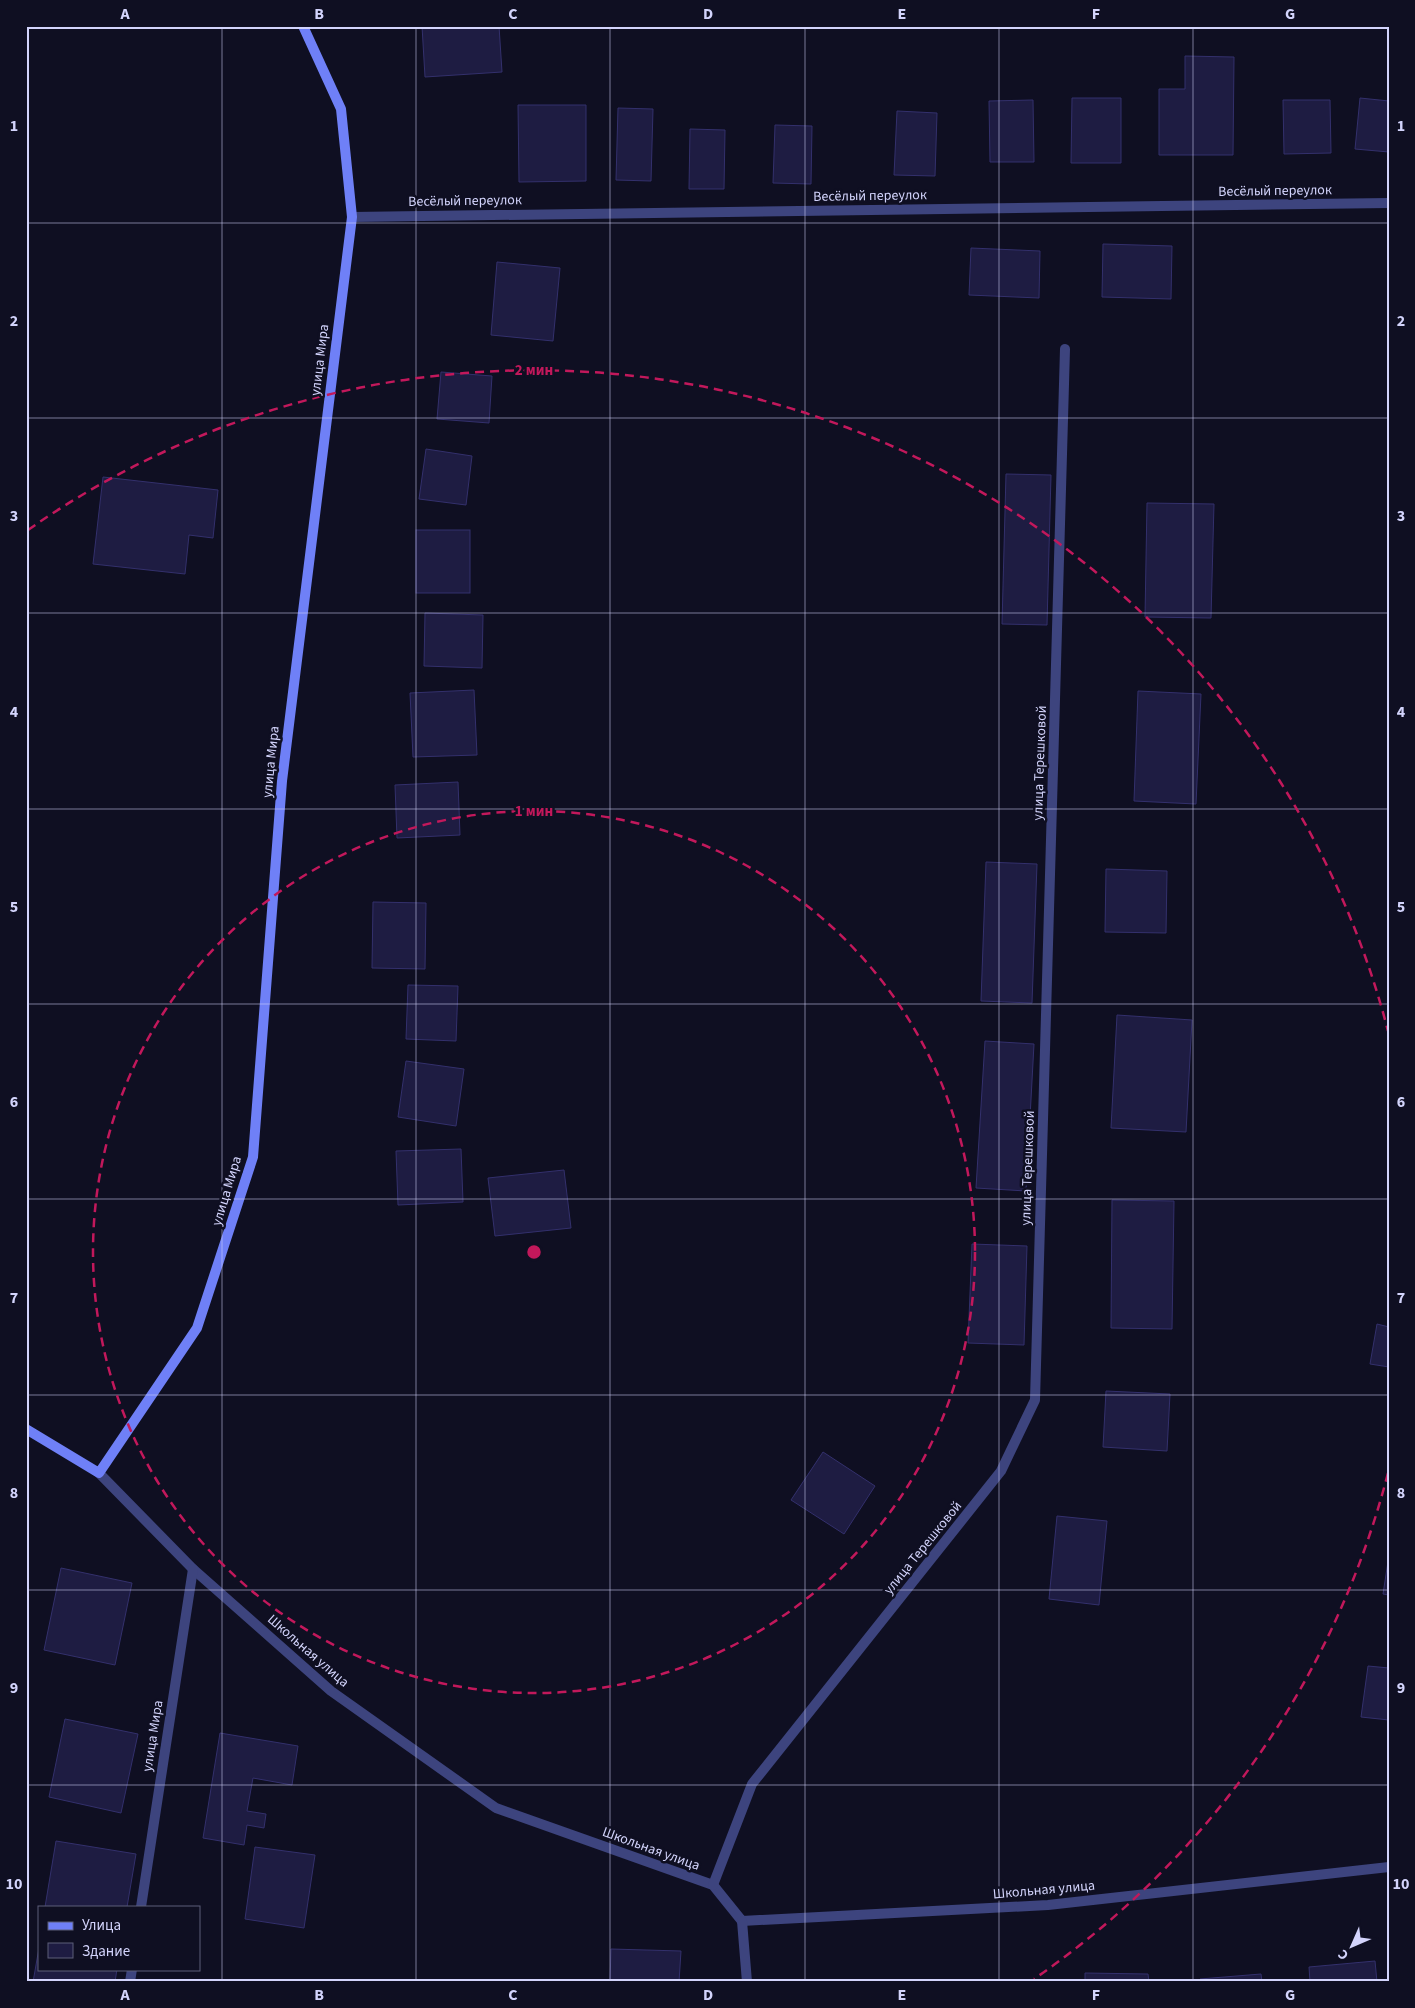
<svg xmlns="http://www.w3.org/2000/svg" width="1415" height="2008" viewBox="0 0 1415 2008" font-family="'Source Sans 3',sans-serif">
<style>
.building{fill:#1e1c42;stroke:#33306c}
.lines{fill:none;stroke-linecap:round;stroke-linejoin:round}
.street{stroke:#3d447e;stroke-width:10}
.secondary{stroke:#6f80f7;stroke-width:10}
.grid{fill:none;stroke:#d3d4fc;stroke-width:1;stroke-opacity:0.55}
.ring{fill:none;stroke:#c2185b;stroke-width:2.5;stroke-dasharray:9 6}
.labels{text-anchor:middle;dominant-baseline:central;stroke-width:5;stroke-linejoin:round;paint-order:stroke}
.street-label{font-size:14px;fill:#d3d4fc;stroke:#0f0f22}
.centre{fill:#c2185b;stroke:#0f0f22;stroke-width:2.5}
.ring-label{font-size:15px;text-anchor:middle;font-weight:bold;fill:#c2185b;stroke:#0f0f22;stroke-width:5;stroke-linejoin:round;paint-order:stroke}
.neatline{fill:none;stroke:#d3d4fc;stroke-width:2}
.grid-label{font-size:16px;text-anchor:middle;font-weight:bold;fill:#d3d4fc}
</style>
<rect width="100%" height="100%" fill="#0f0f22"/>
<g class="building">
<path d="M 422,26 L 499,26 L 502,72 L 425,77 Z"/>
<path d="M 1185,56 L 1234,57 L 1233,155 L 1159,155 L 1159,89 L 1185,89 Z"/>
<path d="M 1072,98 L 1121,98 L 1121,163 L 1071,163 Z"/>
<path d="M 1360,98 L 1389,101 L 1389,152 L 1355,149 Z"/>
<path d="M 1033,100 L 1034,162 L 990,162 L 989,101 Z"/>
<path d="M 1283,100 L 1330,100 L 1331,153 L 1284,154 Z"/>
<path d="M 518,105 L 586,105 L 586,181 L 519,182 Z"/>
<path d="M 618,108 L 653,109 L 651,181 L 616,180 Z"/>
<path d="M 897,111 L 937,113 L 935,176 L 894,175 Z"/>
<path d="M 775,125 L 812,126 L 811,184 L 773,183 Z"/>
<path d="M 690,129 L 725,130 L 724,189 L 689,189 Z"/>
<path d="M 1103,244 L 1172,246 L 1171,299 L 1102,297 Z"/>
<path d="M 971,248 L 1040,251 L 1039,298 L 969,295 Z"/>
<path d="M 497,262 L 560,268 L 553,341 L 491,335 Z"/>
<path d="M 441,372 L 492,376 L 489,423 L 437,419 Z"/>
<path d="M 426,449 L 472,456 L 466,505 L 419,499 Z"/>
<path d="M 1006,474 L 1051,475 L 1047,625 L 1002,624 Z"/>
<path d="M 103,477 L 218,490 L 213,538 L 189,535 L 185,574 L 93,564 Z"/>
<path d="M 1147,503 L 1214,504 L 1211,618 L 1145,617 Z"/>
<rect x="416" y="530" width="54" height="63"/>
<path d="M 425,613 L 483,615 L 482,668 L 424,666 Z"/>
<path d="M 474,690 L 477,755 L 413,757 L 410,693 Z"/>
<path d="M 1138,691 L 1201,694 L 1196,804 L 1134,801 Z"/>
<path d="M 458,782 L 460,835 L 397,838 L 395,785 Z"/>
<path d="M 986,862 L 1037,864 L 1032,1003 L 981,1001 Z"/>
<path d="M 1106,869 L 1167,871 L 1166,933 L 1105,932 Z"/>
<path d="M 373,902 L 426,903 L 425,969 L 372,968 Z"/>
<path d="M 408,985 L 458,986 L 456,1041 L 406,1039 Z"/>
<path d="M 1117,1015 L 1192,1020 L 1186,1132 L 1111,1128 Z"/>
<path d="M 985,1041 L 1034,1044 L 1026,1191 L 976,1188 Z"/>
<path d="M 406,1061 L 464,1069 L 456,1126 L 398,1117 Z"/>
<path d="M 461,1149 L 463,1202 L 398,1205 L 396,1151 Z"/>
<path d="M 564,1170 L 571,1228 L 495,1236 L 488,1178 Z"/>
<path d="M 1112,1200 L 1174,1201 L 1172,1329 L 1111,1328 Z"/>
<path d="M 972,1244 L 1027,1246 L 1024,1345 L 968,1343 Z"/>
<path d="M 1377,1324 L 1389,1327 L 1389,1367 L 1370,1364 Z"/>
<path d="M 1106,1391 L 1170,1394 L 1167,1451 L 1103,1447 Z"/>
<path d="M 823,1452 L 875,1486 L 844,1534 L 791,1500 Z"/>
<path d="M 1057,1516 L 1107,1521 L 1099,1605 L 1049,1599 Z"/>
<path d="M 1389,1555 L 1389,1595 L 1383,1594 Z"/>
<path d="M 61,1568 L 132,1583 L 115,1665 L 44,1650 Z"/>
<path d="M 1368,1666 L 1389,1668 L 1389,1720 L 1361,1717 Z"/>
<path d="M 65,1719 L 138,1734 L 121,1813 L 49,1797 Z"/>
<path d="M 220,1733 L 298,1746 L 292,1785 L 253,1778 L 247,1811 L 266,1814 L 264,1828 L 247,1825 L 244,1845 L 203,1838 Z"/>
<path d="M 56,1841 L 136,1854 L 127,1907 L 45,1907 Z"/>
<path d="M 255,1847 L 315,1855 L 304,1928 L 245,1919 Z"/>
<path d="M 39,1948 L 39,1969 L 117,1969 L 115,1982 L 33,1982 Z"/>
<path d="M 611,1949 L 681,1951 L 679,1982 L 610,1982 Z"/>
<path d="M 1375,1961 L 1377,1982 L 1310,1982 L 1309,1967 Z"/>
<path d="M 1085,1973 L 1148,1974 L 1149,1982 L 1085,1982 Z"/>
<path d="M 1261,1974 L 1262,1982 L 1200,1982 L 1200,1979 Z"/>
</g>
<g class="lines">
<g class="street">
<path d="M 352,217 L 1389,203"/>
<path d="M 99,1473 L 193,1569 L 331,1691 L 496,1808 L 713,1885 L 742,1921 L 1048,1905 L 1389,1867"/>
<path d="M 713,1885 L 752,1784 L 1001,1471 L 1035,1400 L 1065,349"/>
<path d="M 141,1907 L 193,1569"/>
<path d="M 742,1921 L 747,1982"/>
<path d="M 130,1982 L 132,1969"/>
</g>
<path class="secondary" d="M 26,1429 L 99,1473 L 197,1328 L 253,1157 L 282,781 L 352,217 L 341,109 L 303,26"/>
</g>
<path class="grid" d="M 222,26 L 222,1982M 416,26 L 416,1982M 610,26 L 610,1982M 805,26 L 805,1982M 999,26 L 999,1982M 1193,26 L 1193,1982M 26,223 L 1389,223M 26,418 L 1389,418M 26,613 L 1389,613M 26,809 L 1389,809M 26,1004 L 1389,1004M 26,1199 L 1389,1199M 26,1395 L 1389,1395M 26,1590 L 1389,1590M 26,1785 L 1389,1785"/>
<g class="ring">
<circle cx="534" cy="1252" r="441"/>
<path d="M1388 1473A882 882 0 0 1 1034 1979M28 530A882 882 0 0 1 1388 1031"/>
</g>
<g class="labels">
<g class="street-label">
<text transform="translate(1275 191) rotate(-1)">Весёлый переулок</text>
<text transform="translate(870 196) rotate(-1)">Весёлый переулок</text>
<text transform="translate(465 201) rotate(-1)">Весёлый переулок</text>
<text transform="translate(320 360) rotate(-83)">улица Мира</text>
<text transform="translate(271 762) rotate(-84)">улица Мира</text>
<text transform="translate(1040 763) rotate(-88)">улица Терешковой</text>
<text transform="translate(1028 1168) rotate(-88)">улица Терешковой</text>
<text transform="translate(227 1191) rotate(-73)">улица Мира</text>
<text transform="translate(923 1548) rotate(-51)">улица Терешковой</text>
<text transform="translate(308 1651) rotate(41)">Школьная улица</text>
<text transform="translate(153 1736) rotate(-81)">улица Мира</text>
<text transform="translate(651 1849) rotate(20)">Школьная улица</text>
<text transform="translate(1044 1890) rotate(-5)">Школьная улица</text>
</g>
</g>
<circle cx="534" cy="1252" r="8" class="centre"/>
<g class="ring-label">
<text x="534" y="375">2 мин</text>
<text x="534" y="816">1 мин</text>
</g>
<rect width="1415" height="2008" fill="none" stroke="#0f0f22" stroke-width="55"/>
<rect x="38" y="1906" width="162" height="65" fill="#0f0f22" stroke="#5d5e79"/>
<rect x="48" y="1922" width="25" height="8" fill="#6f80f7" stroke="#5d5e79"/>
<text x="82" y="1930" font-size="15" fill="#d3d4fc">Улица</text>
<rect x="48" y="1943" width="25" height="15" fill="#1e1c42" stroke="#5d5e79"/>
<text x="82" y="1956" font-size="15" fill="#d3d4fc">Здание</text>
<g transform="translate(1352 1946) rotate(225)" stroke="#0f0f22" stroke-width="4" paint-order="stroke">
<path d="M0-4L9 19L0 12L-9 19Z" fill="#d3d4fc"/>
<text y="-8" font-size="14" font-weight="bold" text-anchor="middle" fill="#d3d4fc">С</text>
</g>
<rect x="28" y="28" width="1360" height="1952" class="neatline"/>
<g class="grid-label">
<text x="125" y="19">A</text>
<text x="319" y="19">B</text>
<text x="513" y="19">C</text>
<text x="708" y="19">D</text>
<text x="902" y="19">E</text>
<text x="1096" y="19">F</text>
<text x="1290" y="19">G</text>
<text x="14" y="131">1</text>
<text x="1401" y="131">1</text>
<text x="14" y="326">2</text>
<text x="1401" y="326">2</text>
<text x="14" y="521">3</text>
<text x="1401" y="521">3</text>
<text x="14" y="717">4</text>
<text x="1401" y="717">4</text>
<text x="14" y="912">5</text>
<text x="1401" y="912">5</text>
<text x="14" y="1107">6</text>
<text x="1401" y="1107">6</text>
<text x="14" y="1303">7</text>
<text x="1401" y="1303">7</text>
<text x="14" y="1498">8</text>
<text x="1401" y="1498">8</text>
<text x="14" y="1693">9</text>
<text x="1401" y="1693">9</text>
<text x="14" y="1889">10</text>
<text x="1401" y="1889">10</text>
<text x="125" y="2000">A</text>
<text x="319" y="2000">B</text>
<text x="513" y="2000">C</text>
<text x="708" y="2000">D</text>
<text x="902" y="2000">E</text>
<text x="1096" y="2000">F</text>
<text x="1290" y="2000">G</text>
</g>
</svg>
